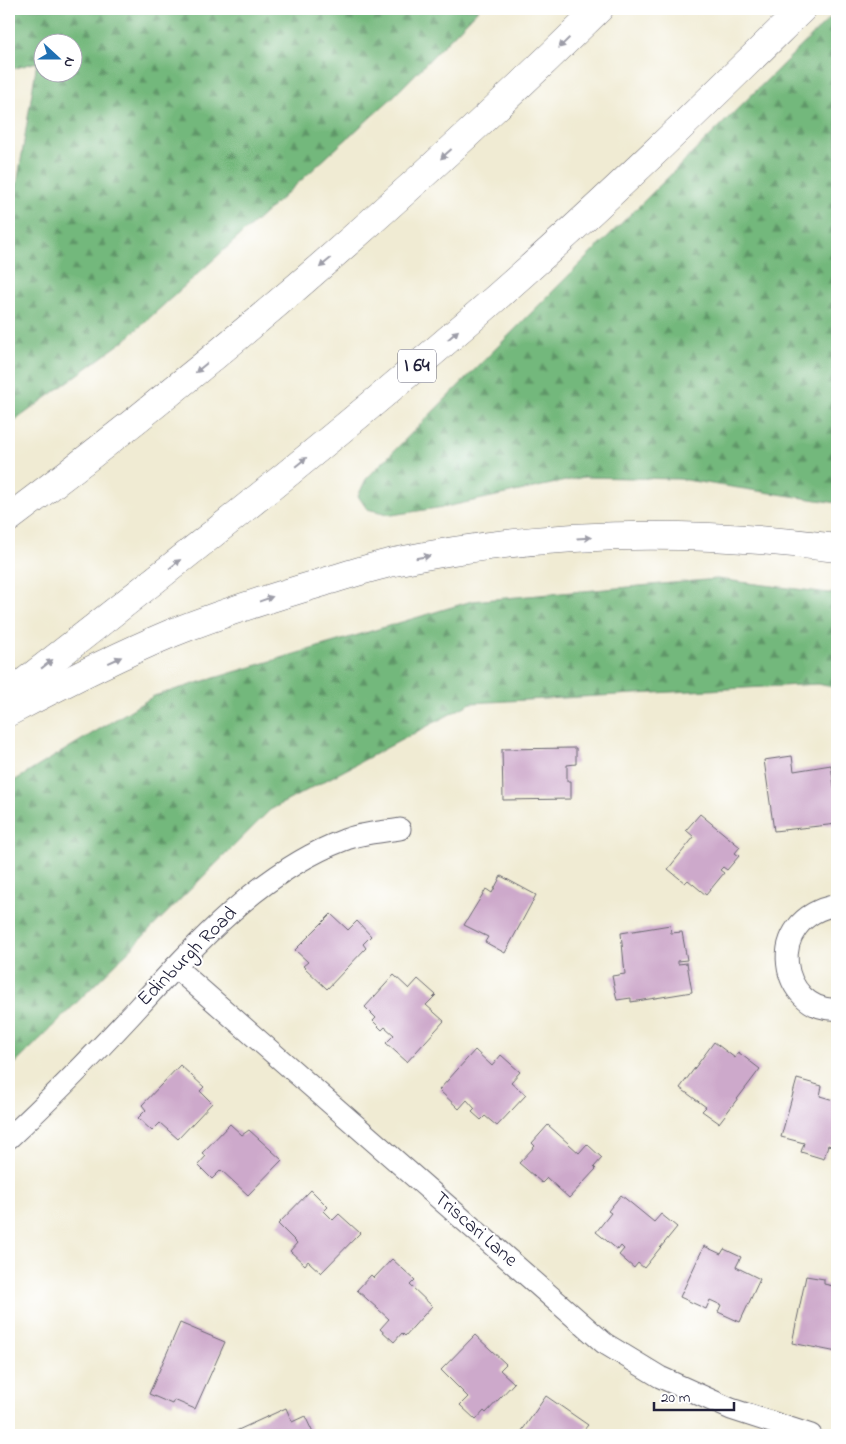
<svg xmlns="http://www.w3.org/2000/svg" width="846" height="1444" viewBox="0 0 846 1444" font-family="'Indie Flower',sans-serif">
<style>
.forest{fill:url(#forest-firs);stroke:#4a6d5c;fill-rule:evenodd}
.building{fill:#cda9cb}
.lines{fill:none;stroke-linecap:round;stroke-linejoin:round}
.minor-casing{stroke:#6a6870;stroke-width:23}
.motorway-casing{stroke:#6a6870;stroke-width:29}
.minor{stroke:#fff;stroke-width:21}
.motorway{stroke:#fff;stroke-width:28}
.oneway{fill:#9c9ca7}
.labels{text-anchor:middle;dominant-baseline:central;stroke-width:4;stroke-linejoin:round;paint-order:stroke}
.shield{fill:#fff;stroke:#646476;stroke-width:1}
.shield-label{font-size:19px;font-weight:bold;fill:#22223b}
.street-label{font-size:20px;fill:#22223b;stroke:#fff}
</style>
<defs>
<pattern id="forest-firs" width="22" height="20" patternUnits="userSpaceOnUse" patternTransform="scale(1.25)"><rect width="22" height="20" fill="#73b87c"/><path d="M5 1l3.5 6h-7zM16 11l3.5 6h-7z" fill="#5e9567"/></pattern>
</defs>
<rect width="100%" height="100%" fill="#fff"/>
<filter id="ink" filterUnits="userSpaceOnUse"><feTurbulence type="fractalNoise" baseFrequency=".02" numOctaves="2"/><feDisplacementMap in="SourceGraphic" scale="10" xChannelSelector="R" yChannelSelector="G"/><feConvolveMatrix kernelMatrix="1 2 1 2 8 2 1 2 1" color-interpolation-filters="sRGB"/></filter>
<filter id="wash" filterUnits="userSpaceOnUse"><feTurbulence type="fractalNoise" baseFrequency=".0096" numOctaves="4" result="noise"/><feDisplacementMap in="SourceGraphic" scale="20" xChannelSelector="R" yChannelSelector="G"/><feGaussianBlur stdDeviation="1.12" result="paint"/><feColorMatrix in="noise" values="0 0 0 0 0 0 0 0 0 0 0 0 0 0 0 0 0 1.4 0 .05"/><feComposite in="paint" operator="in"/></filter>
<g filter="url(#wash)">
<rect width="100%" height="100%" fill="#f0ebd3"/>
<g class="forest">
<path d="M 9,9 L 479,9 L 394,96 L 125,340 L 9,425 L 9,234 L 37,62 L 9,70 ZM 42,42 L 72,42 L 72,72 L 42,72 Z"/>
<path d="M 837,11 L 837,503 L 679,479 L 584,477 L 450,506 L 392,515 L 367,509 L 358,496 L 366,479 L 578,266 Z"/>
<path d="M 717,579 L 837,594 L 837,688 L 818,684 L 471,703 L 270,810 L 9,1070 L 9,784 L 154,696 L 472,601 Z"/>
</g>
<g id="blocks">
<g class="building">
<path d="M 576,748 L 576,764 L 567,765 L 567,781 L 571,781 L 571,799 L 503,800 L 502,749 Z"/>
<path d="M 792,756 L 794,771 L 831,765 L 837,807 L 837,824 L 774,831 L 764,760 Z"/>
<path d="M 700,814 L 740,847 L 735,853 L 739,856 L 727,870 L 723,867 L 720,870 L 724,873 L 706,895 L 688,880 L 685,883 L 668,869 L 694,837 L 686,830 Z"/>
<path d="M 501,876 L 536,895 L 505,953 L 485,942 L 488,937 L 464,925 L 486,889 L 492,893 Z"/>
<path d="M 331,914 L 348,930 L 357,921 L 371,936 L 363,944 L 366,948 L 327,989 L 303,966 L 308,962 L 295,950 Z"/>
<path d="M 670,925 L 671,933 L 682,932 L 687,960 L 678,961 L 678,964 L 687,963 L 692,992 L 631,1002 L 631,998 L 617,1000 L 612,976 L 625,974 L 621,933 Z"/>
<path d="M 394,975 L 409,989 L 418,979 L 436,995 L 426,1005 L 444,1021 L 407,1062 L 386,1043 L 394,1035 L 385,1027 L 382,1030 L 373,1021 L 376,1018 L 365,1007 Z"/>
<path d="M 714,1042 L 735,1058 L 738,1052 L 760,1069 L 719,1123 L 702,1111 L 706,1107 L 680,1088 Z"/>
<path d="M 475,1050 L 492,1066 L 501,1055 L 520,1072 L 511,1082 L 526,1095 L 497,1126 L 485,1116 L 481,1120 L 472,1112 L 475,1109 L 467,1100 L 459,1109 L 439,1090 Z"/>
<path d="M 180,1065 L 204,1087 L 200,1091 L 212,1103 L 178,1139 L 160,1123 L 152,1131 L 138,1118 L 146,1110 L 142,1105 Z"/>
<path d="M 797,1079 L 822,1086 L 820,1096 L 837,1101 L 837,1148 L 828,1145 L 824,1159 L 801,1152 L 804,1143 L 781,1137 Z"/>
<path d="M 230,1124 L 242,1135 L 249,1130 L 282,1160 L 248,1195 L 221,1170 L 212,1179 L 198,1165 L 206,1156 L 202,1153 Z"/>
<path d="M 548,1125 L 579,1153 L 587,1144 L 602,1158 L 594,1167 L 596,1169 L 569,1198 L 547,1178 L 542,1183 L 519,1163 L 535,1146 L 532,1143 Z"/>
<path d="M 311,1190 L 328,1207 L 324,1211 L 333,1220 L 339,1214 L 360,1233 L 321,1273 L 308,1261 L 305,1265 L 290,1251 L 297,1243 L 278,1224 Z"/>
<path d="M 621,1195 L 654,1222 L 661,1214 L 677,1227 L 644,1268 L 638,1263 L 634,1268 L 619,1255 L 624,1249 L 621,1246 L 618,1250 L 596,1232 L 611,1213 L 608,1211 Z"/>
<path d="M 704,1246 L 721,1254 L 724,1249 L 741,1257 L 736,1267 L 760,1279 L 740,1322 L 718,1312 L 721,1305 L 710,1300 L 706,1309 L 680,1297 Z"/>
<path d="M 392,1259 L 415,1280 L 410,1285 L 432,1306 L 405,1336 L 402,1333 L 394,1342 L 380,1329 L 389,1319 L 357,1290 L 371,1275 L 374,1278 Z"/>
<path d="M 806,1276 L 824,1279 L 824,1284 L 837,1287 L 837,1352 L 792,1343 Z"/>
<path d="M 180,1323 L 225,1342 L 195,1409 L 174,1400 L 172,1404 L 149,1394 Z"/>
<path d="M 475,1335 L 506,1364 L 500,1370 L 514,1383 L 486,1413 L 484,1411 L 476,1420 L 460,1405 L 468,1397 L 441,1370 Z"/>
<path d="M 546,1396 L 588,1425 L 583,1431 L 589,1435 L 519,1435 Z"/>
<path d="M 286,1408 L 292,1422 L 305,1416 L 314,1435 L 238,1435 L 236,1431 Z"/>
</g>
</g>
</g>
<g filter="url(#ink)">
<use href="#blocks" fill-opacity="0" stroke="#6a6870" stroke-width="1"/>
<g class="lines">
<defs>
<g id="minor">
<path d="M 837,905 C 760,919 782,1013 837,1009"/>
<path d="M 175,967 L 604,1343 L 660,1377 L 731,1409 L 811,1435"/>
<path d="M 9,1138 C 52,1098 92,1057 132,1014 C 192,948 259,872 344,840 C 361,833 382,832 400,829"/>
</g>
<g id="motorway">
<path d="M 9,518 C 217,363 413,191 599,9"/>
<path d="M 9,694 C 183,559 358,421 523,274 C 619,189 710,99 802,9"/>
<path d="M 9,712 C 62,684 117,656 172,633 C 222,613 273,597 324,582 C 347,575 371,567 394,562 C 540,531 690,529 837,548"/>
</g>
</defs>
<use href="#minor" class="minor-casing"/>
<use href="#motorway" class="motorway-casing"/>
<use href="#minor" class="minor"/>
<use href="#motorway" class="motorway"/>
</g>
<defs><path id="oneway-solid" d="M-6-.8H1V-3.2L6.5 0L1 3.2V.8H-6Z" transform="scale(1.25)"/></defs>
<g class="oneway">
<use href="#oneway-solid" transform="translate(564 43) rotate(136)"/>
<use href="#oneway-solid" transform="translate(446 154) rotate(138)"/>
<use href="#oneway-solid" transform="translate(325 263) rotate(140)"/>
<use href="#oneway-solid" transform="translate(453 335) rotate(-41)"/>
<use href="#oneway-solid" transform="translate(201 368) rotate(140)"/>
<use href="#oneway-solid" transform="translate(301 462) rotate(-39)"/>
<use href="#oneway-solid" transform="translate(584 538) rotate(-4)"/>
<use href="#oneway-solid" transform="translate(423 557) rotate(-10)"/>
<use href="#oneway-solid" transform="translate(175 564) rotate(-39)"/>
<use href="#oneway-solid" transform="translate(266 599) rotate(-20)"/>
<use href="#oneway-solid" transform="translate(115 660) rotate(-25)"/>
<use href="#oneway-solid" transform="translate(47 664) rotate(-38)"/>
</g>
</g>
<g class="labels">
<rect class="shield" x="398" y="349.5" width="38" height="33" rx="4"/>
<g class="shield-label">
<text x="417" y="366">I 64</text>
</g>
<g class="street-label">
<text transform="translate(188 957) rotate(-45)">Edinburgh Road</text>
<text transform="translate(475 1230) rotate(41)">Triscari Lane</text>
</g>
</g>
<rect width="846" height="1444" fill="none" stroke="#fff" stroke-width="30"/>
<g transform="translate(58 58) rotate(111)"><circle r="24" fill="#ffffff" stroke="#a7a7b1"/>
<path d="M0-4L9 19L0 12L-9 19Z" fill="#1f6fb2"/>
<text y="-8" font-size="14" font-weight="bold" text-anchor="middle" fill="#22223b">N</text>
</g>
<path d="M654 1402v8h80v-8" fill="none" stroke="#22223b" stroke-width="2.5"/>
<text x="661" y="1402" font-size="15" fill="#22223b" stroke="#ffffff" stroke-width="4" paint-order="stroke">20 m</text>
</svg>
